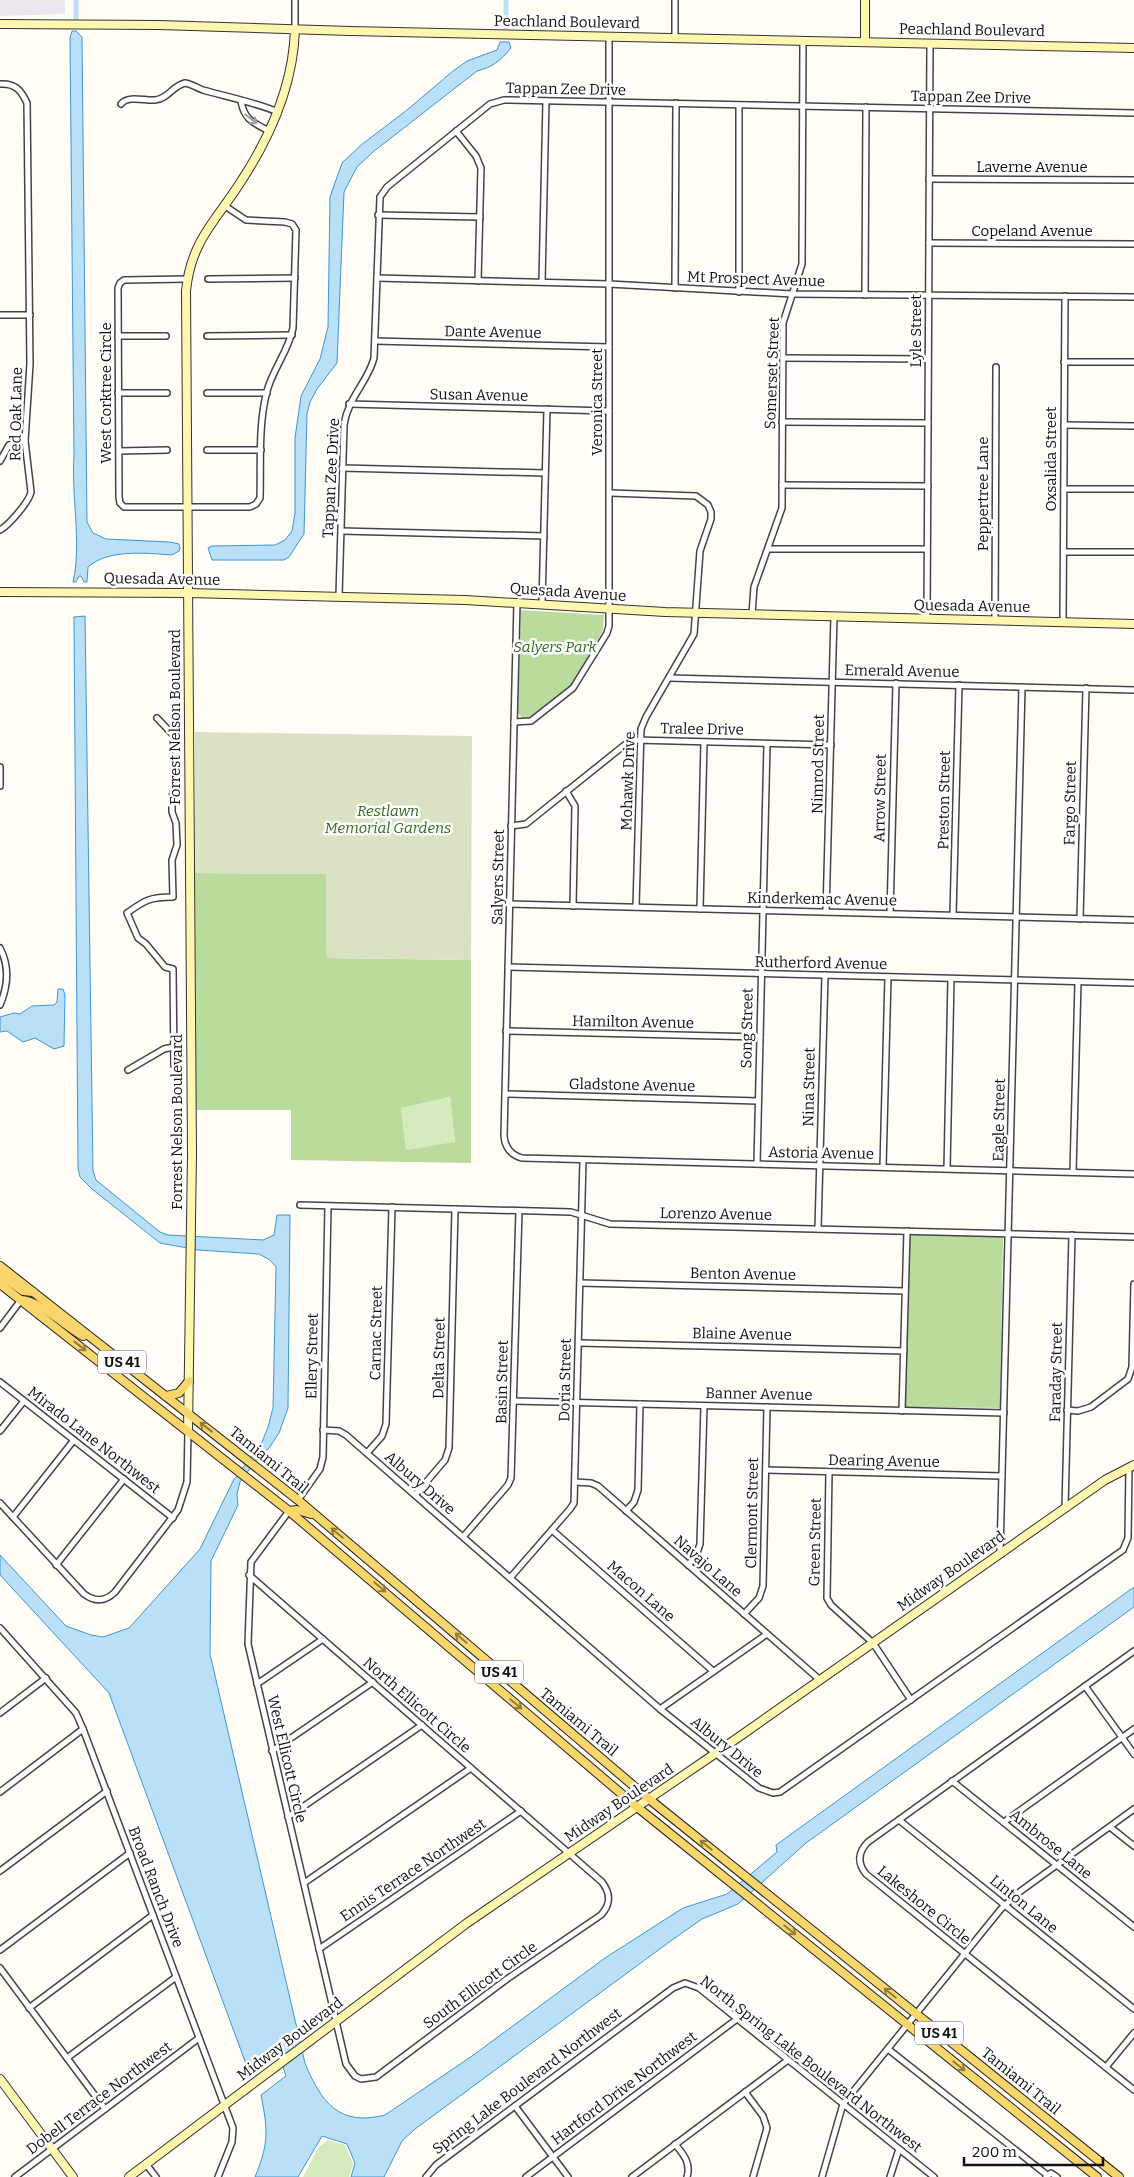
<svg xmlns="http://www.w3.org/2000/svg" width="1134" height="2177" viewBox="0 0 1134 2177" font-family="Bitter,serif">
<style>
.industrial{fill:#eee6ef}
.green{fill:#d5ebbd}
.forest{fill:#b9dc9c;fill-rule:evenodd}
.cemetery{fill:#d9e3c4}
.water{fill:#b9e0f7;stroke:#3f96cf}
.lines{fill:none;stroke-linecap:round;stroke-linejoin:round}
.canal{stroke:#b9e0f7;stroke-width:5}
.street-casing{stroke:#444;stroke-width:8}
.secondary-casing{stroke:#333;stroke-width:10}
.primary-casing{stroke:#222;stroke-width:10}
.street{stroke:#fff;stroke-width:5}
.secondary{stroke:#fff6b0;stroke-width:8}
.primary{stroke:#f9d66b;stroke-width:8}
.oneway{stroke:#a0a0a0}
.oneway2{stroke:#917d42}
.labels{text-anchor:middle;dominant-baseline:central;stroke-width:5;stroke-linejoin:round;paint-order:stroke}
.shield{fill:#fff;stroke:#585858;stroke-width:1}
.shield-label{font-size:14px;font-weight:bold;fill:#111}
.street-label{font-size:15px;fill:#111;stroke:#fff}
.park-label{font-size:15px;font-style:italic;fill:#2f6b1f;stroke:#fff}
</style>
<rect width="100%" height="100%" fill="#fffdf5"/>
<path class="industrial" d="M 0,0 L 65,0 L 65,14 L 0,16 Z"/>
<g class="green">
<path d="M 450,1097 L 455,1143 L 406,1150 L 401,1108 Z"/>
<path d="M 328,2140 L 345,2145 L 353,2164 L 349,2177 L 303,2177 L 318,2148 Z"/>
</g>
<g class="forest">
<path d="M 521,610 L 604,615 L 603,630 L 572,684 L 530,717 L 523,719 L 518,713 Z"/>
<path d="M 195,873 L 326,874 L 327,958 L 471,960 L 471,1163 L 291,1160 L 291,1110 L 196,1110 ZM 450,1097 L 455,1142 L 406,1150 L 401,1108 Z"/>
<path d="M 910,1234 L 1003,1236 L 1000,1408 L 905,1407 Z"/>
</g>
<path class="cemetery" d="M 195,732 L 472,736 L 471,960 L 327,958 L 326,874 L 195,873 Z"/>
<g class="water">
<path d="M 72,31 L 76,31 L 82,37 L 87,522 L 93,533 L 106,539 L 170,542 L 179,544 L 180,548 L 179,551 L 172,555 C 146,553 108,549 88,567 L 87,582 L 84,582 L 81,576 L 79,576 L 76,582 L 73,582 C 82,543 71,496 74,455 L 70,38 Z"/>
<path d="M 500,42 L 509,42 L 511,48 C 500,61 493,67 477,71 L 373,152 L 357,167 L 344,192 L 337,363 L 317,389 L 310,402 L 307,414 L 304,534 L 289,557 L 284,560 L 212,560 L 208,548 L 212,546 L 275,545 L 285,540 L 292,531 L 295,513 L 295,438 L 301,396 L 320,359 L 328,327 L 330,197 L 342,163 L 361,145 L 407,110 L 453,71 L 467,61 L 497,50 Z"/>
<path d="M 85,616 L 93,1171 L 96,1180 L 160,1232 L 168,1235 L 263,1240 L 274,1235 L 277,1215 L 290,1215 L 288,1408 L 279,1433 L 269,1448 L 258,1458 L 240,1482 L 237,1494 L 238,1505 L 211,1561 L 210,1654 L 305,2063 C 321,2102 339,2127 385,2115 L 472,2056 L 605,1958 L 683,1908 L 727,1894 L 777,1852 L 776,1845 L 1134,1587 L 1134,1607 L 806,1843 L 738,1904 L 702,1919 L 672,1940 L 415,2129 L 402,2141 L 384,2177 L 351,2177 L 355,2163 L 347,2144 L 322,2136 L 298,2177 L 255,2177 C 269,2143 268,2130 261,2095 L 286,2076 L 278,2052 L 246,2064 L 109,1693 L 0,1575 L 0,1555 L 66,1626 L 91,1635 L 103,1637 L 129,1628 L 200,1549 L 233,1481 L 262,1442 L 268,1427 L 273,1408 L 276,1267 L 270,1260 L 259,1254 L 198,1250 L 160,1243 L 92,1189 L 80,1177 L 78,1168 L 74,617 Z"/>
<path d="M 58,989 L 63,989 L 65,995 L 64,1046 L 54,1049 L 35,1038 L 23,1042 L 7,1031 L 0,1032 L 0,1017 L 14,1013 L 20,1014 L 32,1006 L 54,1005 L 57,1002 Z"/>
</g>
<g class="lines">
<g class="canal">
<path d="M 76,20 L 76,0"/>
<path d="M 506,27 L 506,0"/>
</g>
<defs>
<g id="street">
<path d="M 295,30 L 295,0"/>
<path d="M 675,38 L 675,0"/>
<path d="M 0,84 C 15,83 21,90 27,103 L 30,364 L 25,441 L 31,492 C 29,502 9,525 0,530"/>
<path d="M 241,101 C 244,120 254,123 269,131"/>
<path d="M 121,104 C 128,95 145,101 155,100 C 168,99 172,86 185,83 C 192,84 197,88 203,90 C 228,97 254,102 278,112"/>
<path d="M 456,131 L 476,156 L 481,168 L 478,281"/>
<path d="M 929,179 L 1134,180"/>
<path d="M 378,215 L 480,217"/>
<path d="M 929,243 L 1134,244"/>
<path d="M 377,278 L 609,284 L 792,294 L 1134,297"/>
<path d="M 187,279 L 124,280 L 120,283 L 118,288 L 119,497 L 120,503 L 124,507 L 250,507 L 256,504 L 260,498 C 261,463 258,425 267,391 C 273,369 289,350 293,328 L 296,230 L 292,224 L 285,222 L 246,220 L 225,206"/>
<path d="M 208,279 L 295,278"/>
<path d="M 542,282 L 546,101"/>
<path d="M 675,288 L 676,103"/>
<path d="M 739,292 L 739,105"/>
<path d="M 865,295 L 866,107"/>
<path d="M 0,315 L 30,315"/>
<path d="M 118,336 L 166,336"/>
<path d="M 207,336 L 292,335"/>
<path d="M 375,341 L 609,347"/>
<path d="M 783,358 L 928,359"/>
<path d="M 1064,362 L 1134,362"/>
<path d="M 118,393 L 167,393"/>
<path d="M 207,393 L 267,393"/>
<path d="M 349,404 L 609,411"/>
<path d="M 782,422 L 928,423"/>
<path d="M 1064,425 L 1134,426"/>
<path d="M 207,450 L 261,450"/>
<path d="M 119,451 L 167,450"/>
<path d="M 0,461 L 9,445 L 25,441"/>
<path d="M 342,468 L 545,473"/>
<path d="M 782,485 L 928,486"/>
<path d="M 1064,489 L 1134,489"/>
<path d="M 610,493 L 696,496 L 708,505 L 711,512 L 711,519 L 700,551 L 694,634 L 646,717 L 641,729 L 636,907"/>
<path d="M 341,531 L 544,536"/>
<path d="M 768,549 L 927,549"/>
<path d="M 1064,552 L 1134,552"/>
<path d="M 339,596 L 344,425 C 348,397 368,382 374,358 L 380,197 L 387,187 L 490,104 L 504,100 L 1134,113"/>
<path d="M 517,603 L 504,1136 C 505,1148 511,1155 522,1158 L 1134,1174"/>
<path d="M 542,604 L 547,409"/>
<path d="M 752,614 L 754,587 L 782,508 L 783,323 L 802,264 L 803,41"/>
<path d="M 927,619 L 930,43"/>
<path d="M 995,620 L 996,367"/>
<path d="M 1063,622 L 1065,296"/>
<path d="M 669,678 L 1134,690"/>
<path d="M 157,718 L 176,738 L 176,785 L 172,796 L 172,812 L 176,823 L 177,845 L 172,860 L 173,897 C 150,897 145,900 127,913 L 138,938 L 146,944 L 165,967 L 173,969 L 174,1065"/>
<path d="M 514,722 L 531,721 L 573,688 L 607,633 L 609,626 L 609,36"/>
<path d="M 0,767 L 0,786"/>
<path d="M 566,791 L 575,806 L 573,906"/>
<path d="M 511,826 L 526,824 L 627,743 L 634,740 L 831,745"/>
<path d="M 509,904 L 1134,920"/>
<path d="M 700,909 L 704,742"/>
<path d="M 826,912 L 834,616"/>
<path d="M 890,914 L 896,683"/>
<path d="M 953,915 L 959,685"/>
<path d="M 1080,919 L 1086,688"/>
<path d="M 0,948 C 10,967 8,986 0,1005"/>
<path d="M 508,967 L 1134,983"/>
<path d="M 506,1031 L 760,1037"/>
<path d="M 128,1070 L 164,1049 L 174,1047"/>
<path d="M 505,1094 L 758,1101"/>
<path d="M 757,1164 L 767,744"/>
<path d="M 883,1167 L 888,977"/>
<path d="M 947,1169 L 951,979"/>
<path d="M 1073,1172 L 1078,982"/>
<path d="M 300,1205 L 571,1212 L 610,1224 L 1134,1237"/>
<path d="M 818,1229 L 825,975"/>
<path d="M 580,1283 L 905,1291"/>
<path d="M 0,1328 L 21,1300"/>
<path d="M 579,1343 L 904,1351"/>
<path d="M 0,1382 L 173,1518"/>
<path d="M 514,1401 L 1004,1413"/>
<path d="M 1067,1410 L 1078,1411 L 1091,1407 L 1128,1379 L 1132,1367 L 1134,1284"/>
<path d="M 902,1411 L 907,1231"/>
<path d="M 323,1430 L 339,1431 L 346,1435 L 660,1709 L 759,1788 L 773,1793 L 780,1792 L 1123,1550 L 1128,1538 L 1129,1467"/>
<path d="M 0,1431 L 24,1401"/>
<path d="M 367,1453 L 382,1436 L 386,1424 L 392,1207"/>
<path d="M 766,1470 L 1002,1476"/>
<path d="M 829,1472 L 827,1598 L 831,1605 L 873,1643 L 911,1700"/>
<path d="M 575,1482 L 591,1483 L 598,1486 L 820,1680"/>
<path d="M 415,1495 L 445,1460 L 449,1448 L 455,1209"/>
<path d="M 298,1500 L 320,1469 L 323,1457 L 328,1206"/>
<path d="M 0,1503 L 84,1594 C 95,1602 105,1602 115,1592 L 178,1510 L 187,1482 L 188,1431"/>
<path d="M 1065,1508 L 1072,1235"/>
<path d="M 626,1511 L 634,1502 L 638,1490 L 640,1404"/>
<path d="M 13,1517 L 74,1440"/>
<path d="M 552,1530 L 713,1671"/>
<path d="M 463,1537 L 508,1485 L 511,1478 L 519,1211"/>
<path d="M 1000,1553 L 1022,687"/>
<path d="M 56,1565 L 124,1479"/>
<path d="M 688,1565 L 696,1556 L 700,1544 L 704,1406"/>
<path d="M 249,1575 L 602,1882 C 611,1894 611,1904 601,1915 L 507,1979 L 376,2077 L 361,2079 L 355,2076 L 346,2064 L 248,1644 L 251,1562 L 289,1511"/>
<path d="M 510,1578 L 570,1509 L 574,1503 L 583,1160"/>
<path d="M 744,1614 L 759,1598 L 763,1586 L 767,1407"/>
<path d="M 0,1628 L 76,1713 L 83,1729 L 233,2128 L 232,2142 L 218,2177"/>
<path d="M 1134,1651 L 868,1842 C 858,1852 857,1863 866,1874 L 1134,2090"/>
<path d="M 257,1684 L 323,1639"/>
<path d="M 1085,1686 L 1134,1754"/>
<path d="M 660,1709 L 767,1634"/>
<path d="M 0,1713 L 46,1678"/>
<path d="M 272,1751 L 373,1682"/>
<path d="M 952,1781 L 1134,1927"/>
<path d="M 0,1792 L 83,1729"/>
<path d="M 288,1817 L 422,1725"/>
<path d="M 899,1820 L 1134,2009"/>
<path d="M 1004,1822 L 1134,1729"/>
<path d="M 1110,1827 L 1134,1846"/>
<path d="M 0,1871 L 107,1791"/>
<path d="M 304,1883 L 471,1768"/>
<path d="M 319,1949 L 521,1811"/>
<path d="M 0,1950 L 130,1853"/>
<path d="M 0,1968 L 105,2109"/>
<path d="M 29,2008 L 153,1915"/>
<path d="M 888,2049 L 1047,2175"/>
<path d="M 67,2058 L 176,1977"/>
<path d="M 1106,2067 L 1134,2033"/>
<path d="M 745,2092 L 763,2116 L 767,2128 L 753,2177"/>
<path d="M 515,2106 L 568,2177"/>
<path d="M 675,2144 C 684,2155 691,2163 687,2177"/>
<path d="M 146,2164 L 156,2177"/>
<path d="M 15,2177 L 199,2038"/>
<path d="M 426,2177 L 436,2165 L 673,1988 L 685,1983 L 699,1988 L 934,2177"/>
<path d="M 526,2177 L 737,2019"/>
<path d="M 632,2177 L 788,2060"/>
<path d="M 822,2177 L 843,2104 L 1001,1909 L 1018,1893 L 1134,1809"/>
<path d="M 890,2177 L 899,2149"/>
<path d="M 1046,2177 L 1051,2173 L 1057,2177"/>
</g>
<g id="secondary">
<path d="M 0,24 L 159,25 L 350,31 L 1134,48"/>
<path d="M 865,42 L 865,0"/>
<path d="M 0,592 L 188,593 L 465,600 L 665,612 L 1134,624"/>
<path d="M 188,1431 L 192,1154 L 186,291 C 191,241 215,222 240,183 C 271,136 293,86 295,30"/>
<path d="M 0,2079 L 73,2177"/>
<path d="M 129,2177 L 467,1923 L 716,1753 L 1105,1480 L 1134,1465"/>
</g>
<g id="primary">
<path d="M 0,1266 L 298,1500 L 649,1799 L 1119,2177"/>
<path d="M 0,1275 L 23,1291 L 33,1292"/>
<path d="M 0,1284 L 289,1511 L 637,1807 L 1097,2177"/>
<path d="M 21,1300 C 38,1300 67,1327 83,1336"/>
<path d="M 166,1396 L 179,1393 L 189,1381"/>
<path d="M 289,1511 L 297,1510 L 311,1514"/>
</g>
</defs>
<use href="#street" class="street-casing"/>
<use href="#secondary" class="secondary-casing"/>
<use href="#primary" class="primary-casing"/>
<use href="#street" class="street"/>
<use href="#secondary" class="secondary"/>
<use href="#primary" class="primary"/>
</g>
<defs><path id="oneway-shaft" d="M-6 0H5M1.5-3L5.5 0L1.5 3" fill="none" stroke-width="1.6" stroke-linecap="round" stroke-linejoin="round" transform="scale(1.25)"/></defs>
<use class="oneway" href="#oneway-shaft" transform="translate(251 119) rotate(39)"/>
<g class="oneway2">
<use href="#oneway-shaft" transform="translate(80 1346) rotate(38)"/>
<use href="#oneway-shaft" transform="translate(206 1427) rotate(-142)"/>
<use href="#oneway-shaft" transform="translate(337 1533) rotate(-140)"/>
<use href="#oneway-shaft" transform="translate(380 1587) rotate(40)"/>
<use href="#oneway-shaft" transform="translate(461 1638) rotate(-139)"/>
<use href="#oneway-shaft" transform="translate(516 1704) rotate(40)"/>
<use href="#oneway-shaft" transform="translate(706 1845) rotate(-141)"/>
<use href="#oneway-shaft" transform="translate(790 1930) rotate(39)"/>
<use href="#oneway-shaft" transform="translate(890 1993) rotate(-141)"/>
<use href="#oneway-shaft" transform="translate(959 2066) rotate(39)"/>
</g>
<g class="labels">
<g class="shield">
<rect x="98" y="1350.5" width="48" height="23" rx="4"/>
<rect x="475" y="1660.5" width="48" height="23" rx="4"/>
<rect x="915" y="2021.5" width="48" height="23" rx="4"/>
</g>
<g class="shield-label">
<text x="122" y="1362">US 41</text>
<text x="499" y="1672">US 41</text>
<text x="939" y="2033">US 41</text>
</g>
<g class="street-label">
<text transform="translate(567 22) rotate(1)">Peachland Boulevard</text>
<text transform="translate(972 30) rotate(1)">Peachland Boulevard</text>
<text transform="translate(566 89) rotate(1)">Tappan Zee Drive</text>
<text transform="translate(971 97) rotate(1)">Tappan Zee Drive</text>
<text x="1032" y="167">Laverne Avenue</text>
<text x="1032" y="231">Copeland Avenue</text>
<text transform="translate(756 279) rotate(2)">Mt Prospect Avenue</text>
<text transform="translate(916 331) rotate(-90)">Lyle Street</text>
<text transform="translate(493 332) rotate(1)">Dante Avenue</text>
<text transform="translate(772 373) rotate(-88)">Somerset Street</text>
<text transform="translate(106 393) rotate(-90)">West Corktree Circle</text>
<text transform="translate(479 395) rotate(1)">Susan Avenue</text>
<text transform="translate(597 402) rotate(-90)">Veronica Street</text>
<text transform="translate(16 414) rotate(-89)">Red Oak Lane</text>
<text transform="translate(1051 459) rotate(-90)">Oxsalida Street</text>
<text transform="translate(331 478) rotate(-87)">Tappan Zee Drive</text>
<text transform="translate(983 494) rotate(-90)">Peppertree Lane</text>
<text transform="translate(162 579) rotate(1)">Quesada Avenue</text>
<text transform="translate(568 592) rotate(4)">Quesada Avenue</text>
<text transform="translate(972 606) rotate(1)">Quesada Avenue</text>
<text transform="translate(902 671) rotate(1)">Emerald Avenue</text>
<text transform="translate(175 717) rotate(-90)">Forrest Nelson Boulevard</text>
<text transform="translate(702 729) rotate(1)">Tralee Drive</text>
<text transform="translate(818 764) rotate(-89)">Nimrod Street</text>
<text transform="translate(628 781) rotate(-88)">Mohawk Drive</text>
<text transform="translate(880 798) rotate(-89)">Arrow Street</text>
<text transform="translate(944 800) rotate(-89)">Preston Street</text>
<text transform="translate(1070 803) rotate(-89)">Fargo Street</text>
<text transform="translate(498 877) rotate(-89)">Salyers Street</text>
<text transform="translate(822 899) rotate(1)">Kinderkemac Avenue</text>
<text transform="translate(821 963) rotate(1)">Rutherford Avenue</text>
<text transform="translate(633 1022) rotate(1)">Hamilton Avenue</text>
<text transform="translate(747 1028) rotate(-89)">Song Street</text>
<text transform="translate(632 1085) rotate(1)">Gladstone Avenue</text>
<text transform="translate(809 1087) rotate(-89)">Nina Street</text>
<text transform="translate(999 1120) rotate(-89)">Eagle Street</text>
<text transform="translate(177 1122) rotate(-90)">Forrest Nelson Boulevard</text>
<text transform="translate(821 1153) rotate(1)">Astoria Avenue</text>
<text transform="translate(716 1214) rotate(1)">Lorenzo Avenue</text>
<text transform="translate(743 1274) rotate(1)">Benton Avenue</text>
<text transform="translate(376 1333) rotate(-89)">Carnac Street</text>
<text transform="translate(742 1334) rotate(1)">Blaine Avenue</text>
<text transform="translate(312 1356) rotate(-89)">Ellery Street</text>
<text transform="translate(439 1358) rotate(-89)">Delta Street</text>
<text transform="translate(1056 1372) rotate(-89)">Faraday Street</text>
<text transform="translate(565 1380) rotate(-89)">Doria Street</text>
<text transform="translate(502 1382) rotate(-89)">Basin Street</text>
<text transform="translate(759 1394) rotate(1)">Banner Avenue</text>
<text transform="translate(94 1440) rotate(38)">Mirado Lane Northwest</text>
<text transform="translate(269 1460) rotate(39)">Tamiami Trail</text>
<text transform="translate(884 1461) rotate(1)">Dearing Avenue</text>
<text transform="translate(420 1483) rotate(41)">Albury Drive</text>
<text transform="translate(752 1513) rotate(-89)">Clermont Street</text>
<text transform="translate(815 1542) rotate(-89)">Green Street</text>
<text transform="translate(708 1566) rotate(41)">Navajo Lane</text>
<text transform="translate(951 1571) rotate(-35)">Midway Boulevard</text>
<text transform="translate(641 1591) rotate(41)">Macon Lane</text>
<text transform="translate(417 1705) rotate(41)">North Ellicott Circle</text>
<text transform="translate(579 1722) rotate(40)">Tamiami Trail</text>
<text transform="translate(727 1747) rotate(39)">Albury Drive</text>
<text transform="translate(287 1759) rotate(77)">West Ellicott Circle</text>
<text transform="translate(619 1803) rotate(-34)">Midway Boulevard</text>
<text transform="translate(1051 1844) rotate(39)">Ambrose Lane</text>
<text transform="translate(413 1870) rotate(-34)">Ennis Terrace Northwest</text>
<text transform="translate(156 1887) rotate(69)">Broad Ranch Drive</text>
<text transform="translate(1024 1904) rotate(39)">Linton Lane</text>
<text transform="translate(924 1905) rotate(39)">Lakeshore Circle</text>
<text transform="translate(480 1985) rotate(-36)">South Ellicott Circle</text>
<text transform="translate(290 2039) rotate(-37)">Midway Boulevard</text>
<text transform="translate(811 2064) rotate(38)">North Spring Lake Boulevard Northwest</text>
<text transform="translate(527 2081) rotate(-37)">Spring Lake Boulevard Northwest</text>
<text transform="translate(1021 2081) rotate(39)">Tamiami Trail</text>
<text transform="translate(624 2088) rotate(-37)">Hartford Drive Northwest</text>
<text transform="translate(99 2098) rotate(-37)">Dobell Terrace Northwest</text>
</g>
<g class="park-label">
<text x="555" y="647">Salyers Park</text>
<text x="388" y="811">Restlawn<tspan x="388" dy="17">Memorial Gardens</tspan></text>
</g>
</g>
<path d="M964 2157v8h139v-8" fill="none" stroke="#111111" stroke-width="2.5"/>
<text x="972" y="2157" font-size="15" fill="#111111" stroke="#ffffff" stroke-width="4" paint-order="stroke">200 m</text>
</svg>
